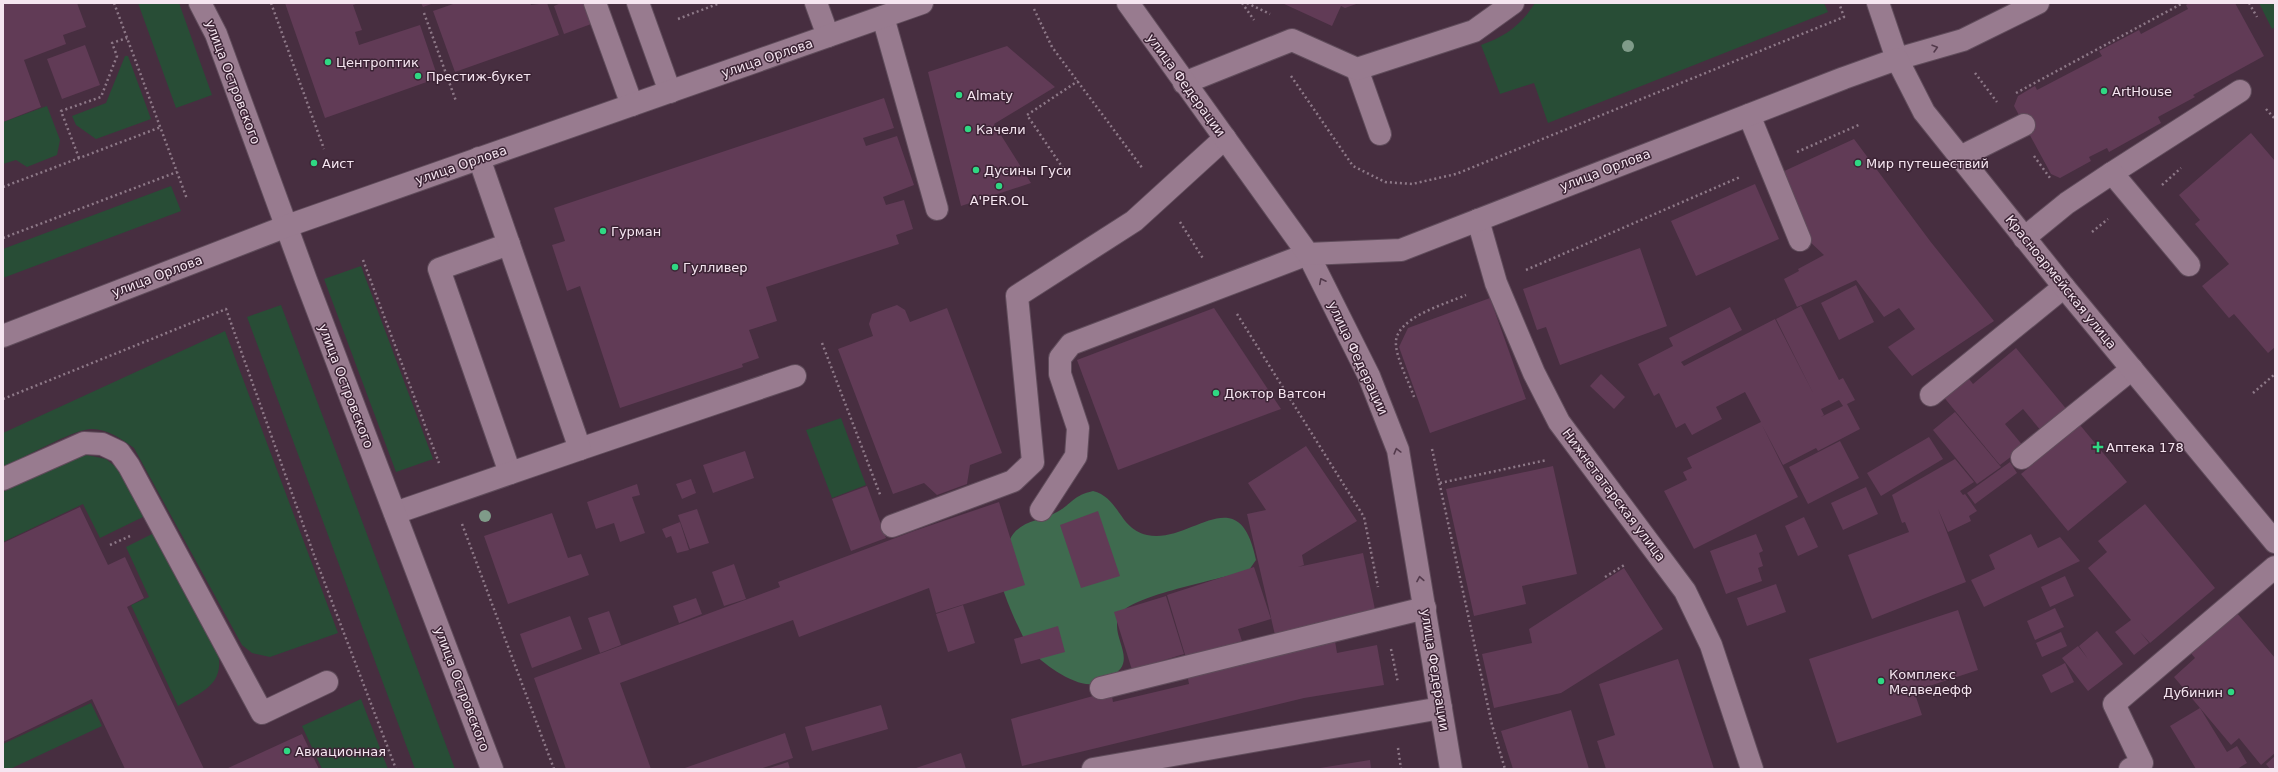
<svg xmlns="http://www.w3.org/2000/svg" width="2278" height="772" viewBox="0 0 2278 772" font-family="'DejaVu Sans',sans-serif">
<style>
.green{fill:#284d36}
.forest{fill:#3f6b4f}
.building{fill:#613b56}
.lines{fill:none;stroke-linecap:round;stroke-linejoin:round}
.service-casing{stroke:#604c5b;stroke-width:24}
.minor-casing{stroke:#604c5b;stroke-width:24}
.tertiary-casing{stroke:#604c5b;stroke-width:24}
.secondary-casing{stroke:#604c5b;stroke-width:24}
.path{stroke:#8e7988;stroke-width:2.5;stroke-dasharray:2 3;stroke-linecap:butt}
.service{stroke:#987b8f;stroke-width:22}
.minor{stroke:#987b8f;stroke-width:22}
.tertiary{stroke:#987b8f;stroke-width:22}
.secondary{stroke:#987b8f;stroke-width:22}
.tree{fill:#7f9b89}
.oneway{stroke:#533a4c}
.poi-dot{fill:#2fd883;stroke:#3c2435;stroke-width:1.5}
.labels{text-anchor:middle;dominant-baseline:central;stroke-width:3;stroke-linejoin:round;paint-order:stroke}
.street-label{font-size:13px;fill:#f5e5f0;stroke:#3c2435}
.poi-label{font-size:13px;fill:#f5e5f0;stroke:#3c2435;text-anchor:start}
</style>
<rect width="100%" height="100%" fill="#472e40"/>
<g class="green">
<path d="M 138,3 L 179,3 L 212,95 L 176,108 Z"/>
<path d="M 1535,3 L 1824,3 L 1828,12 L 1548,123 L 1534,83 L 1500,94 L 1481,45 C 1506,36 1521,25 1535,3 Z"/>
<path d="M 2259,3 L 2275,3 L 2275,27 L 2272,29 Z"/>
<path d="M 125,56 L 128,56 L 151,119 L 96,139 L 76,125 L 72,116 L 106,103 Z"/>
<path d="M 47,106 L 60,140 L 57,155 L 27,167 L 16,160 L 3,164 L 3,122 Z"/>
<path d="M 171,186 L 181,211 L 3,278 L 3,249 Z"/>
<path d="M 361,266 L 433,459 L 396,472 L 324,279 Z"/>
<path d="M 281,305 L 455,769 L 415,769 L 247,317 Z"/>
<path d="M 225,331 L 338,633 L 270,657 L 252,653 L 242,645 L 134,448 C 122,439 106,428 90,429 C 70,431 24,458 3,467 L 3,433 Z"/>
<path d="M 841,418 L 866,485 L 832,498 L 806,430 Z"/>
<path d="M 87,455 L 106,459 L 122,472 L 145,516 L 100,538 L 83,504 L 3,542 L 3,492 L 77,457 Z"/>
<path d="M 154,533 L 218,653 C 225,685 201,692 178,706 L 131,605 L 149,597 L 126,547 Z"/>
<path d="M 361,699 L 388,769 L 322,769 L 302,726 Z"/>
<path d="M 91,703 L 102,726 L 10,769 L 3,769 L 3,744 Z"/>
</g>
<path class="forest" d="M 1093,491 C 1120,498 1119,529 1147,535 C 1191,545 1239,476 1256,560 L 1249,570 C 1222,579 1140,594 1123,611 C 1102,633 1146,662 1107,678 C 1102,680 1097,683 1093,684 C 1075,687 1041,663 1031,650 C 1022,638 999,586 999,572 C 999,563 1008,540 1014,533 C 1025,520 1043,520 1057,512 C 1072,504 1072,496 1093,491 Z"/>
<g class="building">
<path d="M 3,3 L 77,3 L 86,27 L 63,35 L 66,44 L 24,60 L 41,107 L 3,122 Z"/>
<path d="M 285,3 L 359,3 L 353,5 L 362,30 L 355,32 L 359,45 L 420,25 L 438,78 L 325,118 Z"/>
<path d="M 421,3 L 434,3 L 423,7 Z"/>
<path d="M 456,3 L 530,3 L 531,5 L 547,3 L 559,35 L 455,72 L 433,11 Z"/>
<path d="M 561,3 L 587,3 L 594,23 L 564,34 L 554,6 Z"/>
<path d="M 1282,3 L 1359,3 L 1345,8 L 1341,6 L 1332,26 Z"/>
<path d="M 2189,3 L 2235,3 L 2264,56 L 2193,95 L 2195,97 L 2158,117 L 2161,123 L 2109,152 L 2107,148 L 2089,157 L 2091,161 L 2060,178 L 2051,174 L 2014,106 L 2018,96 L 2035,86 L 2037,90 L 2102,56 L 2099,51 L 2139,30 L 2141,34 L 2188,9 L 2186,5 Z"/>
<path d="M 85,45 L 100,85 L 62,99 L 47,59 Z"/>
<path d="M 1007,46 L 1055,87 L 994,124 L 1031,183 L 961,206 L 928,72 Z"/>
<path d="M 884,98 L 894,128 L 863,138 L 866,146 L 897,136 L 914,185 L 883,197 L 886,205 L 904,200 L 913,229 L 896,235 L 899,244 L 766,287 L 777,321 L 749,330 L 759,358 L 742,364 L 743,367 L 620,408 L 580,286 L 567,291 L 552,245 L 565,241 L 554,208 Z"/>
<path d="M 2251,133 L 2275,161 L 2275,347 L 2268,353 L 2234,314 L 2229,318 L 2202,286 L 2229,264 L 2195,224 L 2200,220 L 2179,195 Z"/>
<path d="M 1854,139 L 1930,241 L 1994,321 L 1912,376 L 1888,347 L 1915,329 L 1899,308 L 1884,317 L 1856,280 L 1797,307 L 1784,279 L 1799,271 L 1798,269 L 1824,255 L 1808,240 L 1780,173 Z"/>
<path d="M 1755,184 L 1779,239 L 1696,276 L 1671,221 Z"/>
<path d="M 1640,248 L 1667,326 L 1560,365 L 1546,327 L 1537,330 L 1523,289 Z"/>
<path d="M 1856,285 L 1874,322 L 1839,340 L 1821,303 Z"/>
<path d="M 1490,298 L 1526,399 L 1430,433 L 1399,347 L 1408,328 Z"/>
<path d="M 897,305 L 905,310 L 910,322 L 947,308 L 1002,453 L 970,465 L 967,484 L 937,495 L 924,483 L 893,494 L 838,349 L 873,336 L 869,324 L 872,314 Z"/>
<path d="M 1801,306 L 1839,380 L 1843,378 L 1855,400 L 1843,406 L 1839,400 L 1821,409 L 1824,415 L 1821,417 L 1847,404 L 1860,429 L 1818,451 L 1816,448 L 1783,465 L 1762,425 L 1798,497 L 1694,549 L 1664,491 L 1687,480 L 1683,472 L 1692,468 L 1687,458 L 1761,422 L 1745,392 L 1716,407 L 1722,419 L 1692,435 L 1685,423 L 1676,428 L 1659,393 L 1654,396 L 1638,364 L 1673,346 L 1669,338 L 1730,307 L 1742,330 L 1681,362 L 1684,366 L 1775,319 L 1813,393 L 1776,319 Z"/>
<path d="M 1214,308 L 1281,409 L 1118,470 L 1077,360 Z"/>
<path d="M 2016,348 L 2068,411 L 2042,432 L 2023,409 L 2005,424 L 2024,447 L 2000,465 L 1942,395 L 1966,375 L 1973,384 Z"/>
<path d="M 1601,374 L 1625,397 L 1614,409 L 1590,386 Z"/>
<path d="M 1955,412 L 2001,467 L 1977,484 L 1933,430 Z"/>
<path d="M 2080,425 L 2127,482 L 2068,531 L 2021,474 Z"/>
<path d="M 1929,437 L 1943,459 L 1881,496 L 1867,473 Z"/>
<path d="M 1840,441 L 1859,478 L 1808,504 L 1789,467 Z"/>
<path d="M 1306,446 L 1357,521 L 1302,555 L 1304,565 L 1298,567 L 1363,553 L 1376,614 L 1275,635 L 1247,514 L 1266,510 L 1248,483 Z"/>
<path d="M 745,451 L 754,478 L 713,493 L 703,465 Z"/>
<path d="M 1955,459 L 1974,482 L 1960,491 L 1963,495 L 1965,494 L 1977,511 L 1969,516 L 1971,521 L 1948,532 L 1938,509 L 1966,582 L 1872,619 L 1848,555 L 1909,532 L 1905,522 L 1902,523 L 1892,495 Z"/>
<path d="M 2010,462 L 2017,473 L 1975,504 L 1967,493 Z"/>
<path d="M 1553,466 L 1577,574 L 1522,586 L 1526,604 L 1474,616 L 1446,489 Z"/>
<path d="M 691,479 L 696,493 L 682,499 L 676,484 Z"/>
<path d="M 637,484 L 640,495 L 632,497 L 645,533 L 620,542 L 614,523 L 596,529 L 587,502 Z"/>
<path d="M 867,486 L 886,538 L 851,551 L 832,499 Z"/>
<path d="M 1866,487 L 1878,514 L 1843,530 L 1831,503 Z"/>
<path d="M 999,502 L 1025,585 L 936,613 L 929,588 L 799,637 L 793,620 L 620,683 L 651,769 L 566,769 L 534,678 L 780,587 L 778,582 L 914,531 Z"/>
<path d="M 2145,504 L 2215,588 L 2150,643 L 2140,632 L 2149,643 L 2134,655 L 2115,632 L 2131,620 L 2088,568 L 2107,552 L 2098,541 Z"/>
<path d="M 80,507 L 108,565 L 125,557 L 144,598 L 127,607 L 204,769 L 125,769 L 92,699 L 3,742 L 3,543 Z"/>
<path d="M 697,509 L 709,543 L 690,549 L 678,515 Z"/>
<path d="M 1098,511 L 1120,576 L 1081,588 L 1060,525 Z"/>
<path d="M 552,513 L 568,558 L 581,554 L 589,575 L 508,604 L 484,536 Z"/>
<path d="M 1804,517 L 1818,547 L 1798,556 L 1785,526 Z"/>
<path d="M 680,522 L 689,550 L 677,553 L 671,536 L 666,538 L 662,529 Z"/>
<path d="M 1756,534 L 1763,551 L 1759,553 L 1763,566 L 1758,568 L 1762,581 L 1726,594 L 1710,551 Z"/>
<path d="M 2031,534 L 2038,548 L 2060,537 L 2080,561 L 1984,607 L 1971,580 L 1995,569 L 1989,555 Z"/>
<path d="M 734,564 L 746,599 L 724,606 L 712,572 Z"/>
<path d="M 1254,567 L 1271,619 L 1238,629 L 1242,641 L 1186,658 L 1167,595 Z"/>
<path d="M 1624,568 L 1663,629 L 1561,693 L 1494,708 L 1482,654 L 1532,643 L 1529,629 Z"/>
<path d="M 2065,576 L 2074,596 L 2050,607 L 2041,587 Z"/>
<path d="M 1776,584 L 1786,612 L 1747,626 L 1737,598 Z"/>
<path d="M 1166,596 L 1184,654 L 1132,670 L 1114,612 Z"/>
<path d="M 696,598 L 702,614 L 679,623 L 673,606 Z"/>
<path d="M 963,605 L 975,643 L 948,652 L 936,614 Z"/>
<path d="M 2055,608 L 2064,627 L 2035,640 L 2027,621 Z"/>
<path d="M 1958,610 L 1978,670 L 1914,691 L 1922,715 L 1837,743 L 1809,659 Z"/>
<path d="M 609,611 L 621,645 L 600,653 L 588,618 Z"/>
<path d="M 2236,612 L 2275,658 L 2275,753 L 2261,765 L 2239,738 L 2231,745 L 2174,677 L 2195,658 L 2189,651 Z"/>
<path d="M 570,616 L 582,649 L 532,668 L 520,634 Z"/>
<path d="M 1058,626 L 1065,652 L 1021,664 L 1014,639 Z"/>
<path d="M 2097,631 L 2123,664 L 2088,691 L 2062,658 L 2078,646 L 2088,659 L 2079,646 Z"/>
<path d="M 2061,632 L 2067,646 L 2042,657 L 2036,643 Z"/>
<path d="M 1335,641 L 1337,653 L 1377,645 L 1384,685 L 1304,698 L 1022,766 L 1011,719 L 1111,691 L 1113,702 L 1189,684 L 1187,674 Z"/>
<path d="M 1678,659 L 1714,769 L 1606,769 L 1597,741 L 1615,735 L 1599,684 Z"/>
<path d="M 2065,663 L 2074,682 L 2051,693 L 2042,675 Z"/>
<path d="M 881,705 L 888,729 L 812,751 L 805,727 Z"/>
<path d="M 2200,708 L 2227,752 L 2237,746 L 2247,763 L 2237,769 L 2196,769 L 2170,726 Z"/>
<path d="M 1571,710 L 1589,769 L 1513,769 L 1501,731 Z"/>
<path d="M 785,733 L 793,758 L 760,769 L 682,769 Z"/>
<path d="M 302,734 L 319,769 L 226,769 Z"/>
<path d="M 961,753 L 966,769 L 913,769 Z"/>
<path d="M 2275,756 L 2275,769 L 2270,769 L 2266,764 Z"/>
<path d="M 1370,760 L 1371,769 L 1320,769 L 1320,768 Z"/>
<path d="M 788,762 L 790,769 L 766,769 Z"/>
</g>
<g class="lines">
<defs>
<g id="service">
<path d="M 595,3 L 632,105"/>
<path d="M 638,3 L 670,92"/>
<path d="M 816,3 L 828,36"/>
<path d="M 883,17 L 937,209"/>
<path d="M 1357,69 L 1380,134"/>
<path d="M 1184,83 L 1292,40 L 1357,69 L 1474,31 L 1513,3"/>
<path d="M 1749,115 L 1800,240"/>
<path d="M 1960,157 L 2024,125"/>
<path d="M 2112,173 L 2240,91"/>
<path d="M 2024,238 L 2067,203 L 2112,173 L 2189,265"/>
<path d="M 509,244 L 439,269 L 510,473"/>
<path d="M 1931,395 L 2064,287"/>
<path d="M 580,449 L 795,376"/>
<path d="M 2022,458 L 2132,369"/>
<path d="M 3,479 L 84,443 L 102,444 L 119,452 L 129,466 L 262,713 L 327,682"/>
<path d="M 1041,510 L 1076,456 L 1078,428 L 1060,374 L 1060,358 L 1071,344 L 1308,254"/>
<path d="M 395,513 L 580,449 L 479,158"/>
<path d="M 892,526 L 1013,481 L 1033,462 L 1017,296 L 1134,221 L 1225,138"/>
<path d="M 1101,688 L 1425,608"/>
<path d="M 1093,769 L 1441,708"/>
<path d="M 2130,769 L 2142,763 L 2114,704 L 2275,567"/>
</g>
<g id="minor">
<path d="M 200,3 L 216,34 L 306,280 L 492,769"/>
<path d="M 1878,3 L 1897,59 L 1963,40 L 2038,3"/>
<path d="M 1478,220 L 1496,283 L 1534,373 L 1559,422 L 1685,591 L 1711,645 L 1752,769"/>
<path d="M 1308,254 L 1369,376 L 1398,450 L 1451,769"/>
</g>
<path id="tertiary" d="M 3,336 L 287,226 L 922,3"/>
<path id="secondary" d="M 1128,3 L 1308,254 L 1401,250 L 1844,78 L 1897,59 L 1924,112 L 2064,287 L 2275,542"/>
</defs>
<use href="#service" class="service-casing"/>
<use href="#minor" class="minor-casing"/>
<use href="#tertiary" class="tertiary-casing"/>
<use href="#secondary" class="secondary-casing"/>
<g class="path">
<path d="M 114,3 L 187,199"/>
<path d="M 271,3 L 324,149"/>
<path d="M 1242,3 L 1254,20"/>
<path d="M 1247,3 L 1270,14"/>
<path d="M 2249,3 L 2257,17"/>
<path d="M 1034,9 L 1052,47 L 1143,169"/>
<path d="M 424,13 L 456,101"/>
<path d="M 678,19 L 720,3"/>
<path d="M 1975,73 L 1997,102"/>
<path d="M 1291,76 L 1353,166 L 1385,182 L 1412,184 L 1456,174 L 1844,17 L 1839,3"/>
<path d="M 2016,93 L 2183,3"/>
<path d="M 2266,109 L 2275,119"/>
<path d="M 1797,152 L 1861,124"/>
<path d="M 2034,156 L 2050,178"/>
<path d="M 79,158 L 61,111 L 101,97 L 117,56 L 112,43 L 127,38"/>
<path d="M 1069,177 L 1027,115 L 1078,81"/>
<path d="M 2162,185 L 2181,168"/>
<path d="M 3,187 L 161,127"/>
<path d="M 1180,222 L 1204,260"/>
<path d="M 2092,232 L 2108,219"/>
<path d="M 3,238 L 177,172"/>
<path d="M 363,260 L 439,463"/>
<path d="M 1526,270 L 1740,177"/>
<path d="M 1237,314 L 1364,517 L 1378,587"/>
<path d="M 822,343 L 881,497"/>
<path d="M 2253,393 L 2275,374"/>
<path d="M 1414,397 C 1409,382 1397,360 1396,345 C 1393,318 1446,304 1466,295"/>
<path d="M 3,399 L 226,309 L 314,555 L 396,769"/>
<path d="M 1432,449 L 1492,725 L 1505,769"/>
<path d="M 1440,483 L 1547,460"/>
<path d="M 462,524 L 554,769"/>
<path d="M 110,545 L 130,536"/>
<path d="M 1605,577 L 1626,564"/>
<path d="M 1391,649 L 1398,683"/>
<path d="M 1398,748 L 1401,769"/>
</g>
<use href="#service" class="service"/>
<use href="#minor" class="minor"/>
<use href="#tertiary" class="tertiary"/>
<use href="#secondary" class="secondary"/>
</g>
<g class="tree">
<circle cx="1628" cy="46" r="6"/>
<circle cx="485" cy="516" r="6"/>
</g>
<defs><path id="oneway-chevron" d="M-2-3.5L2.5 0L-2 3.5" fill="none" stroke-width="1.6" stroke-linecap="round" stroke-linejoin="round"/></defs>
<g class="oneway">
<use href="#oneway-chevron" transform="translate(1935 48) rotate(-16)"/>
<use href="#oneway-chevron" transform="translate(1322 281) rotate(-117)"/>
<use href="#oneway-chevron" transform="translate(1397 451) rotate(-105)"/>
<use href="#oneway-chevron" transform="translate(1420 579) rotate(-100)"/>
</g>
<g class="poi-dot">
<circle cx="328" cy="62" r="4"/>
<circle cx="418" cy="76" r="4"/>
<circle cx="2104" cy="91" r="4"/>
<circle cx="959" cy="95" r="4"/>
<circle cx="968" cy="129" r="4"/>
<circle cx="314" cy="163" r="4"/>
<circle cx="1858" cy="163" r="4"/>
<circle cx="976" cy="170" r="4"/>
<circle cx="999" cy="186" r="4"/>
<circle cx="603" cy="231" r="4"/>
<circle cx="675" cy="267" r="4"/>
<circle cx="1216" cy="393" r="4"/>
<path d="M2096 441h4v4h4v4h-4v4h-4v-4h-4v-4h4z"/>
<circle cx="1881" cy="681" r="4"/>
<circle cx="2231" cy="692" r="4"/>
<circle cx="287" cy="751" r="4"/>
</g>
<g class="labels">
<g class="street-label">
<text transform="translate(767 58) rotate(-19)">улица Орлова</text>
<text transform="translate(233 82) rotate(69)">улица Островского</text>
<text transform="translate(1186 85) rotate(54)">улица Федерации</text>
<text transform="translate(461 165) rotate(-19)">улица Орлова</text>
<text transform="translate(1605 170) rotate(-21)">улица Орлова</text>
<text transform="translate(157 276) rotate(-21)">улица Орлова</text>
<text transform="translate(2061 282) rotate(51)">Красноармейская улица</text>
<text transform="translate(1358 358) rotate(65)">улица Федерации</text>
<text transform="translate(346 386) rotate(69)">улица Островского</text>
<text transform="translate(1614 495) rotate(53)">Нижнетатарская улица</text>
<text transform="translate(1435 670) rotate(81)">улица Федерации</text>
<text transform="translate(462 689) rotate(69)">улица Островского</text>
</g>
<g class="poi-label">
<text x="336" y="62">Центроптик</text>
<text x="426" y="76">Престиж-букет</text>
<text x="2112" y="91">ArtHouse</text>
<text x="967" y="95">Almaty</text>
<text x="976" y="129">Качели</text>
<text x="322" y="163">Аист</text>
<text x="1866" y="163">Мир путешествий</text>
<text x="984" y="170">Дусины Гуси</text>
<text x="999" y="200" text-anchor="middle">A'PER.OL</text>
<text x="611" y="231">Гурман</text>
<text x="683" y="267">Гулливер</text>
<text x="1224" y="393">Доктор Ватсон</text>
<text x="2106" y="447">Аптека 178</text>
<text x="1889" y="674">Комплекс<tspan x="1889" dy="15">Медведефф</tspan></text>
<text x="2223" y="692" text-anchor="end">Дубинин</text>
<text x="295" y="751">Авиационная</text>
</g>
</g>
<rect width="2278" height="772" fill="none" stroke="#f5e5f0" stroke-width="8"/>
</svg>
